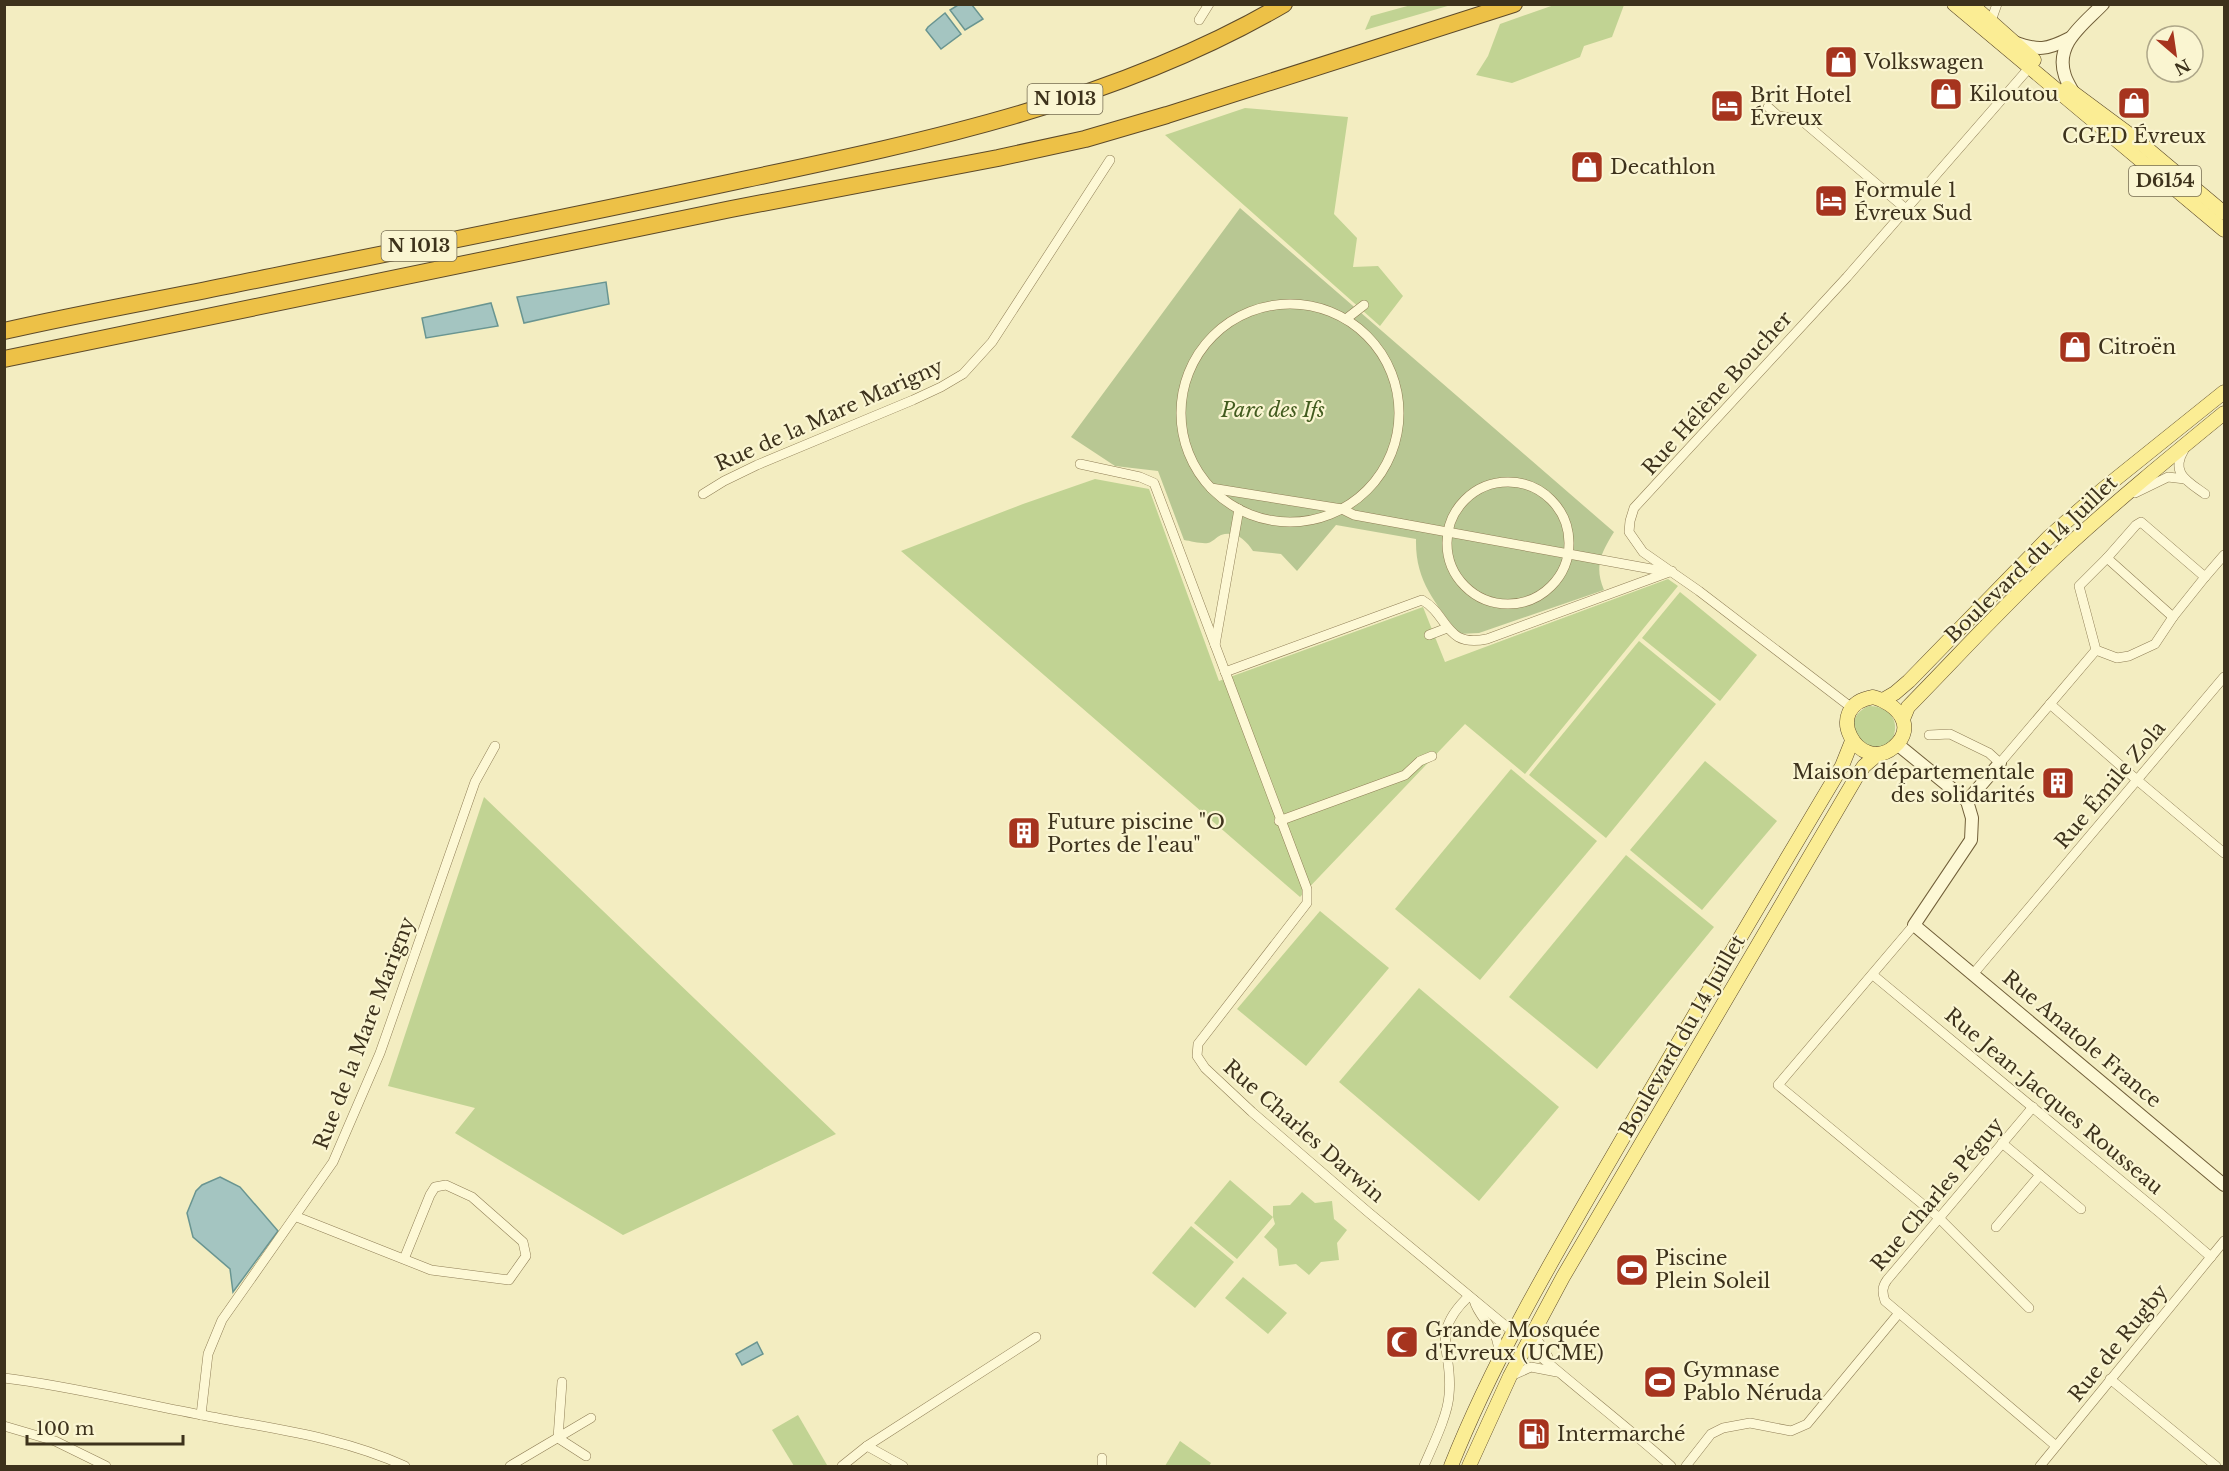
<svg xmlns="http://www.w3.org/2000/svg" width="2229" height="1471" viewBox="0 0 2229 1471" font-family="'Libre Baskerville',serif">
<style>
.green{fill:#c1d393}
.cemetery{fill:#b8c793}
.water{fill:#a4c5c1;stroke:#699591;stroke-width:1.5}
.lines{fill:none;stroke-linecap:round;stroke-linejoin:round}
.street-casing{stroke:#8f7e56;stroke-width:10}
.secondary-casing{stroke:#715f39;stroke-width:14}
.primary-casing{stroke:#5d4a2a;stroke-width:15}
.highway-casing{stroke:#5d4a2a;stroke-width:18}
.street{stroke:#fdf8d5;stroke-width:9}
.secondary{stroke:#fdf8d5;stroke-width:12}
.primary{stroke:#fbed94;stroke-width:14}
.highway{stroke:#edc147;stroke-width:16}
.labels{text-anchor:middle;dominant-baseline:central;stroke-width:4.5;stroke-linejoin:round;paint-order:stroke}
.shield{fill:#faf5d1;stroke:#766c52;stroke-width:1.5}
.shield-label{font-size:18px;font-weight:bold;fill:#3d321c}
.poi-label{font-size:20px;fill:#3d321c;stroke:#faf5d1;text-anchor:start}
.street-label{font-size:20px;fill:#3d321c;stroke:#faf5d1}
.park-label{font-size:20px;font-style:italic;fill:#435c20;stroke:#faf5d1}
</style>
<rect width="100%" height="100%" fill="#f3edc1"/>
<g class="green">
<path d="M 1411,5 L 1451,5 L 1365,30 L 1371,16 Z"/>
<path d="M 1554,5 L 1624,5 L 1612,37 L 1584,46 L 1580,57 L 1512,83 L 1476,75 L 1488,56 L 1500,24 Z"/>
<path d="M 1245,108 L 1348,117 L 1334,214 L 1357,238 L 1353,267 L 1378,266 L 1403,296 L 1380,326 L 1165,135 Z"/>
<path d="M 1095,479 L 1149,489 L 1219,681 L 1423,607 L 1445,662 L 1668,579 L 1678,586 L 1525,774 L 1465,724 L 1300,897 L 901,551 L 1023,504 Z"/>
<path d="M 1680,592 L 1757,655 L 1720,701 L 1642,638 Z"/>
<path d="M 1639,641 L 1716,704 L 1606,838 L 1529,775 Z"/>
<path d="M 1869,706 C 1892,706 1903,725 1889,745 L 1873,749 C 1870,747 1864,744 1861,741 C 1848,729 1853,712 1869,706 Z"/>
<path d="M 1705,761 L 1777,821 L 1702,910 L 1630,850 Z"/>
<path d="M 1511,769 L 1597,841 L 1480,980 L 1395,909 Z"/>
<path d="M 484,797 L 836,1134 L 623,1235 L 455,1133 L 475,1108 L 388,1086 Z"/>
<path d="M 1626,855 L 1714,927 L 1597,1069 L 1509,997 Z"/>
<path d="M 1320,911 L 1389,968 L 1306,1066 L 1237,1009 Z"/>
<path d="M 1419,988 L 1559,1107 L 1479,1201 L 1339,1082 Z"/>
<path d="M 1230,1180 L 1273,1217 L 1273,1206 L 1290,1205 L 1302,1192 L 1315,1203 L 1332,1201 L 1334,1219 L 1347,1230 L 1337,1243 L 1339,1260 L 1321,1262 L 1309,1275 L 1296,1264 L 1279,1266 L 1277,1249 L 1264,1237 L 1275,1224 L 1273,1217 L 1237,1259 L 1194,1223 Z"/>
<path d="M 1191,1226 L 1234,1262 L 1195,1308 L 1152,1273 Z"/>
<path d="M 1243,1277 L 1287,1313 L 1268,1334 L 1225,1298 Z"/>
<path d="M 798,1415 L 827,1465 L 825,1466 L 794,1466 L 772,1430 Z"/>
<path d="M 1180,1441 L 1211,1463 L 1209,1466 L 1165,1466 Z"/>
</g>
<path class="cemetery" d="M 1240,208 L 1614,532 C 1601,553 1594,566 1604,590 L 1479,633 L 1459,634 C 1435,602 1415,581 1416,539 L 1336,525 L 1297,571 L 1281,554 L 1253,551 C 1246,540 1235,530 1221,535 C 1216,537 1213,542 1208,543 C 1201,544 1191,541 1184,540 L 1158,471 L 1115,466 L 1071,437 Z"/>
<g class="water">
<path d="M 958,5 L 972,5 L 983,19 L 965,30 L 950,10 Z"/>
<path d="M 945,13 L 961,34 L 941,49 L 926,30 L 928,27 Z"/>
<path d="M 606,282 L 609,304 L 524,323 L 517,297 Z"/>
<path d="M 491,303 L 498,326 L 426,338 L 422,318 Z"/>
<path d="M 220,1177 L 240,1187 L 278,1231 L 233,1292 L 230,1269 L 193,1237 L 187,1213 L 196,1191 L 202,1185 Z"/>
<path d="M 757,1342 L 763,1354 L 742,1365 L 736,1354 Z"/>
</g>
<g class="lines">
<defs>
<g id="street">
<path d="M 1199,20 L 1209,4"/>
<path d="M 1991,21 L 1997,4"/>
<path d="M 1768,107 L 1778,116 L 1800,119 L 1906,209"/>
<circle cx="1290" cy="413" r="109"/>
<path d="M 1346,319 L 1364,305"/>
<path d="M 2184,450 C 2170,473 2187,481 2205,494"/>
<path d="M 1080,464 L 1140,477 L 1154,483 L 1307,889 L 1307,903 L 1198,1044 L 1197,1056 L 1205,1068 L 1252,1112 L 1368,1212 L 1513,1332"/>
<circle cx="1508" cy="543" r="61"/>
<path d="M 1211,488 L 1342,509 L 1354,515 L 1668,572"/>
<path d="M 2135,493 L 2168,477 L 2185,479"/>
<path d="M 703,494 L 724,481 L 757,465 L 913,400 L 941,387 L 963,374 L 992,342 L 1110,160"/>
<path d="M 2107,558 L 2136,525 L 2141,522 L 2205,577 L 2173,617"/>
<path d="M 2205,577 L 2224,555"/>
<path d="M 1429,635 L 1447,628"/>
<path d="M 1215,645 L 1239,509"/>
<path d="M 1225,672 L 1422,600 C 1449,615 1444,648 1487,639 L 1672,571"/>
<path d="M 2050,704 L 2137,780 L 2224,853"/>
<path d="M 1852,708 L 1699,591 L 1643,552 L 1629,532 L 1630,521 L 1634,508 L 1847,277 L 2029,68"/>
<path d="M 1929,735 L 1950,734 L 1989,753 L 2000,763 L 2096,650 L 2079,586 L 2107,558 L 2173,617 L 2155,644 L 2129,656 L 2117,658 L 2096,650"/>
<path d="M 1279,821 L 1405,775 L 1420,761 L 1432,756"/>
<path d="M 1914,925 L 1778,1085 L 1938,1217 L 2029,1308"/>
<path d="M 1974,973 L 2224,677"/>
<path d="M 1873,975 L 2160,1213 L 2211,1257"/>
<path d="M 2033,1107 L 1887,1280 C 1882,1287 1882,1292 1885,1301 L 2056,1446"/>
<path d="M 2002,1143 L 2081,1209"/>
<path d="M 297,1217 L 431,1270 L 509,1280 L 526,1256 L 523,1242 L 472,1197 L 446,1185 L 435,1187 L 430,1195 L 404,1259"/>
<path d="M 1996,1227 L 2040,1175"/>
<path d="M 1474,1300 C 1478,1317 1496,1328 1498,1345 C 1499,1349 1497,1356 1497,1360"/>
<path d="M 1535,1330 L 1538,1341 L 1548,1357"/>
<path d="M 1526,1344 C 1574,1386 1624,1424 1671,1466"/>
<path d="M 1511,1376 L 1531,1367 L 1557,1372"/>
<path d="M 4,1378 C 71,1386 136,1403 202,1415 C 272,1429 339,1436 405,1466"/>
<path d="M 2110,1379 L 2216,1466"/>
<path d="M 562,1382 L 558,1438 L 586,1456"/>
<path d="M 201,1415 L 208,1354 L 222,1320 L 333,1162 L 380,1053 L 475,782 L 495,746"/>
<path d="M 4,1426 L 55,1441 L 106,1466"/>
<path d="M 867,1446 L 903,1466"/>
<path d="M 510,1466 L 591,1418"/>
<path d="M 842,1466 L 867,1446 L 1036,1337"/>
<path d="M 1102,1466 L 1102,1458"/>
<path d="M 1424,1466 C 1432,1447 1448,1415 1449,1395 C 1454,1350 1428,1335 1469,1296"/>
<path d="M 1686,1466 L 1711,1434 L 1723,1428 L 1750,1423 L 1791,1431 L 1807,1424 L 1899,1313"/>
<path d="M 2040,1466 C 2101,1391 2162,1316 2224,1241"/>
</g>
<g id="secondary">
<path d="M 2014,42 C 2038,51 2047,50 2070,38"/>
<path d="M 2074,94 C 2071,88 2067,82 2065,76 C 2054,44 2083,25 2103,4"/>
<path d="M 1897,744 L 1967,801"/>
<path d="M 2000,763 L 1967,801 L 1972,818 L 1971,840 L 1914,925 L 2224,1185"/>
</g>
<g id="primary">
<path d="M 1954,4 L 2224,230"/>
<path d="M 1971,4 L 2034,60"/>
<path d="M 2067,88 L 2137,140 L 2224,213"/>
<path d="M 1873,697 C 1896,703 1918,726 1894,747 C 1859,776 1820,706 1873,697 Z"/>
<path d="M 1883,700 L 1895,693 L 1909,681 L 2049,537 L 2102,490 L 2224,392"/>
<path d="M 1903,719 L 1908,707 C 1959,655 2008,601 2061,552 C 2114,503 2169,458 2224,413"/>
<path d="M 1451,1466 C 1497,1351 1561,1245 1623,1138 C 1695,1013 1768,890 1842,766 L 1852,741"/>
<path d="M 1469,1466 L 1510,1376 L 1563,1277 L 1857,776 L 1864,766 L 1878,754"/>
</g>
<g id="highway">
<path d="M 4,331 C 78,314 152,301 226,286 C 398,251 570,217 742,180 C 927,141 1118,101 1284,4"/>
<path d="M 4,359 L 731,209 L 998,158 L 1085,139 L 1167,115 L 1514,4"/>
</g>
</defs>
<use href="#street" class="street-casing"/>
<use href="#secondary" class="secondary-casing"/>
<use href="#primary" class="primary-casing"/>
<use href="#highway" class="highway-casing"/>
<use href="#street" class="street"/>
<use href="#secondary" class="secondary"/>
<use href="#primary" class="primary"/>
<use href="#highway" class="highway"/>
</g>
<defs>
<symbol id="shop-square" viewBox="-11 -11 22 22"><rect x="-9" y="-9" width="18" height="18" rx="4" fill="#a6341e" stroke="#faf5d1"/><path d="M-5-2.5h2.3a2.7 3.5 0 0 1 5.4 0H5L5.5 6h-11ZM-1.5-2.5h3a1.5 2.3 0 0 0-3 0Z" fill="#fff"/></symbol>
<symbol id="hotel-square" viewBox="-11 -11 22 22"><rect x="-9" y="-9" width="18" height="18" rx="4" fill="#a6341e" stroke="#faf5d1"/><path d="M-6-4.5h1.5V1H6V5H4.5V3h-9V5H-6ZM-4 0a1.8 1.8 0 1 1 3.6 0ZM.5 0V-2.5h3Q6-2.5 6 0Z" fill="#fff"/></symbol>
<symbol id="building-square" viewBox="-11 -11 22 22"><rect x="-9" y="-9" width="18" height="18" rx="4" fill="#a6341e" stroke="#faf5d1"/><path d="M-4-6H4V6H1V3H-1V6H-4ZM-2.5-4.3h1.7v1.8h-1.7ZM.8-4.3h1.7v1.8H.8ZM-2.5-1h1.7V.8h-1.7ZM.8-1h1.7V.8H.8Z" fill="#fff"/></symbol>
<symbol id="stadium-square" viewBox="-11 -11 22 22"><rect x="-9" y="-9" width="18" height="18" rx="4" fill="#a6341e" stroke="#faf5d1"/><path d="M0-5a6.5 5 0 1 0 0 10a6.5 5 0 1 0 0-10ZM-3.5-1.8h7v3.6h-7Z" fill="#fff"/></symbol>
<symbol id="mosque-square" viewBox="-11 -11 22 22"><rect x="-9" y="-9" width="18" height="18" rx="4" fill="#a6341e" stroke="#faf5d1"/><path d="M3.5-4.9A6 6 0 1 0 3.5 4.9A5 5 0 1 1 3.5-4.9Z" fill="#fff"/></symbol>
<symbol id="fuel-square" viewBox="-11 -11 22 22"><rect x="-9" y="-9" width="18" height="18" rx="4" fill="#a6341e" stroke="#faf5d1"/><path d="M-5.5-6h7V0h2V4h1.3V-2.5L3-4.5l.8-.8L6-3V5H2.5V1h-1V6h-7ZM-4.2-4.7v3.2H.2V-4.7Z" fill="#fff"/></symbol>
</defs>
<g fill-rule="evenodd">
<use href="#shop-square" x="1822" y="43" width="38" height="38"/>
<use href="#shop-square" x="1927" y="75" width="38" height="38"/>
<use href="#shop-square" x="2115" y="84" width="38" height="38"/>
<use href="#hotel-square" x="1708" y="87" width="38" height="38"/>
<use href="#shop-square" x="1568" y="148" width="38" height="38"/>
<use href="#hotel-square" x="1812" y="182" width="38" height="38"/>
<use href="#shop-square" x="2056" y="328" width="38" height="38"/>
<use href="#building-square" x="2039" y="764" width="38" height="38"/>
<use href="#building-square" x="1005" y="814" width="38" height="38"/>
<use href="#stadium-square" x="1613" y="1251" width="38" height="38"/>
<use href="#mosque-square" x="1383" y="1323" width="38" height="38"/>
<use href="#stadium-square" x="1641" y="1363" width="38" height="38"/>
<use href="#fuel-square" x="1515" y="1415" width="38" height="38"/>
</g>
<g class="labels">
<g class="shield">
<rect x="1027.5" y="84" width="75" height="30" rx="4.5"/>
<rect x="2129" y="166" width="72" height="30" rx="4.5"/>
<rect x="381.5" y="231" width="75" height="30" rx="4.5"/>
</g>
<g class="shield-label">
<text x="1065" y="99">N 1013</text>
<text x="2165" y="181">D6154</text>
<text x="419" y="246">N 1013</text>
</g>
<g class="poi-label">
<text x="1864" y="62">Volkswagen</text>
<text x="1969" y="94">Kiloutou</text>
<text x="1750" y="95">Brit Hotel<tspan x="1750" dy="23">Évreux</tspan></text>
<text x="2134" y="136" text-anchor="middle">CGED Évreux</text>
<text x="1610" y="167">Decathlon</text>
<text x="1854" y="190">Formule 1<tspan x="1854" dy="23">Évreux Sud</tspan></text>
<text x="2098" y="347">Citroën</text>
<text x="2035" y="772" text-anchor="end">Maison départementale<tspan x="2035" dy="23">des solidarités</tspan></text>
<text x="1047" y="822">Future piscine "O<tspan x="1047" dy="23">Portes de l'eau"</tspan></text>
<text x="1655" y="1258">Piscine<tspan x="1655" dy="23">Plein Soleil</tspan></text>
<text x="1425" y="1330">Grande Mosquée<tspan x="1425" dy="23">d'Evreux (UCME)</tspan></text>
<text x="1683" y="1370">Gymnase<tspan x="1683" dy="23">Pablo Néruda</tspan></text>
<text x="1557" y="1434">Intermarché</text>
</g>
<g class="street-label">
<text transform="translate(1717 393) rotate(-48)">Rue Hélène Boucher</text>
<text transform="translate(829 415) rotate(-24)">Rue de la Mare Marigny</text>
<text transform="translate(2031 559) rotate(-44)">Boulevard du 14 Juillet</text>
<text transform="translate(2110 785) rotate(-50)">Rue Émile Zola</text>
<text transform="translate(364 1033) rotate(-69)">Rue de la Mare Marigny</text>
<text transform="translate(1682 1036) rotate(-60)">Boulevard du 14 Juillet</text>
<text transform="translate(2082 1039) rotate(40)">Rue Anatole France</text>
<text transform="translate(2054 1101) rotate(40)">Rue Jean-Jacques Rousseau</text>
<text transform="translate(1304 1131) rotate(41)">Rue Charles Darwin</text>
<text transform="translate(1937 1194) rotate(-50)">Rue Charles Péguy</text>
<text transform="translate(2118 1343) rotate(-51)">Rue de Rugby</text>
</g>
<g class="park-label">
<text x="1273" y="410">Parc des Ifs</text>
</g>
</g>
<rect width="2229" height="1471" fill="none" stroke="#3d321c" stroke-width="12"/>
<g transform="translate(2175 54) rotate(151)"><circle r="28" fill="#faf5d1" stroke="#aea789" stroke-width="1.5"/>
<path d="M0-4.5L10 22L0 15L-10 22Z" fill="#a6341e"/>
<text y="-9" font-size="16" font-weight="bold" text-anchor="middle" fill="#3d321c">N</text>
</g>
<path d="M27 1435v9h156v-9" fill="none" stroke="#3d321c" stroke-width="3"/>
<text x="36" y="1435" font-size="18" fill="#3d321c" stroke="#faf5d1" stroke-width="4.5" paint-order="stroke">100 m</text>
</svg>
